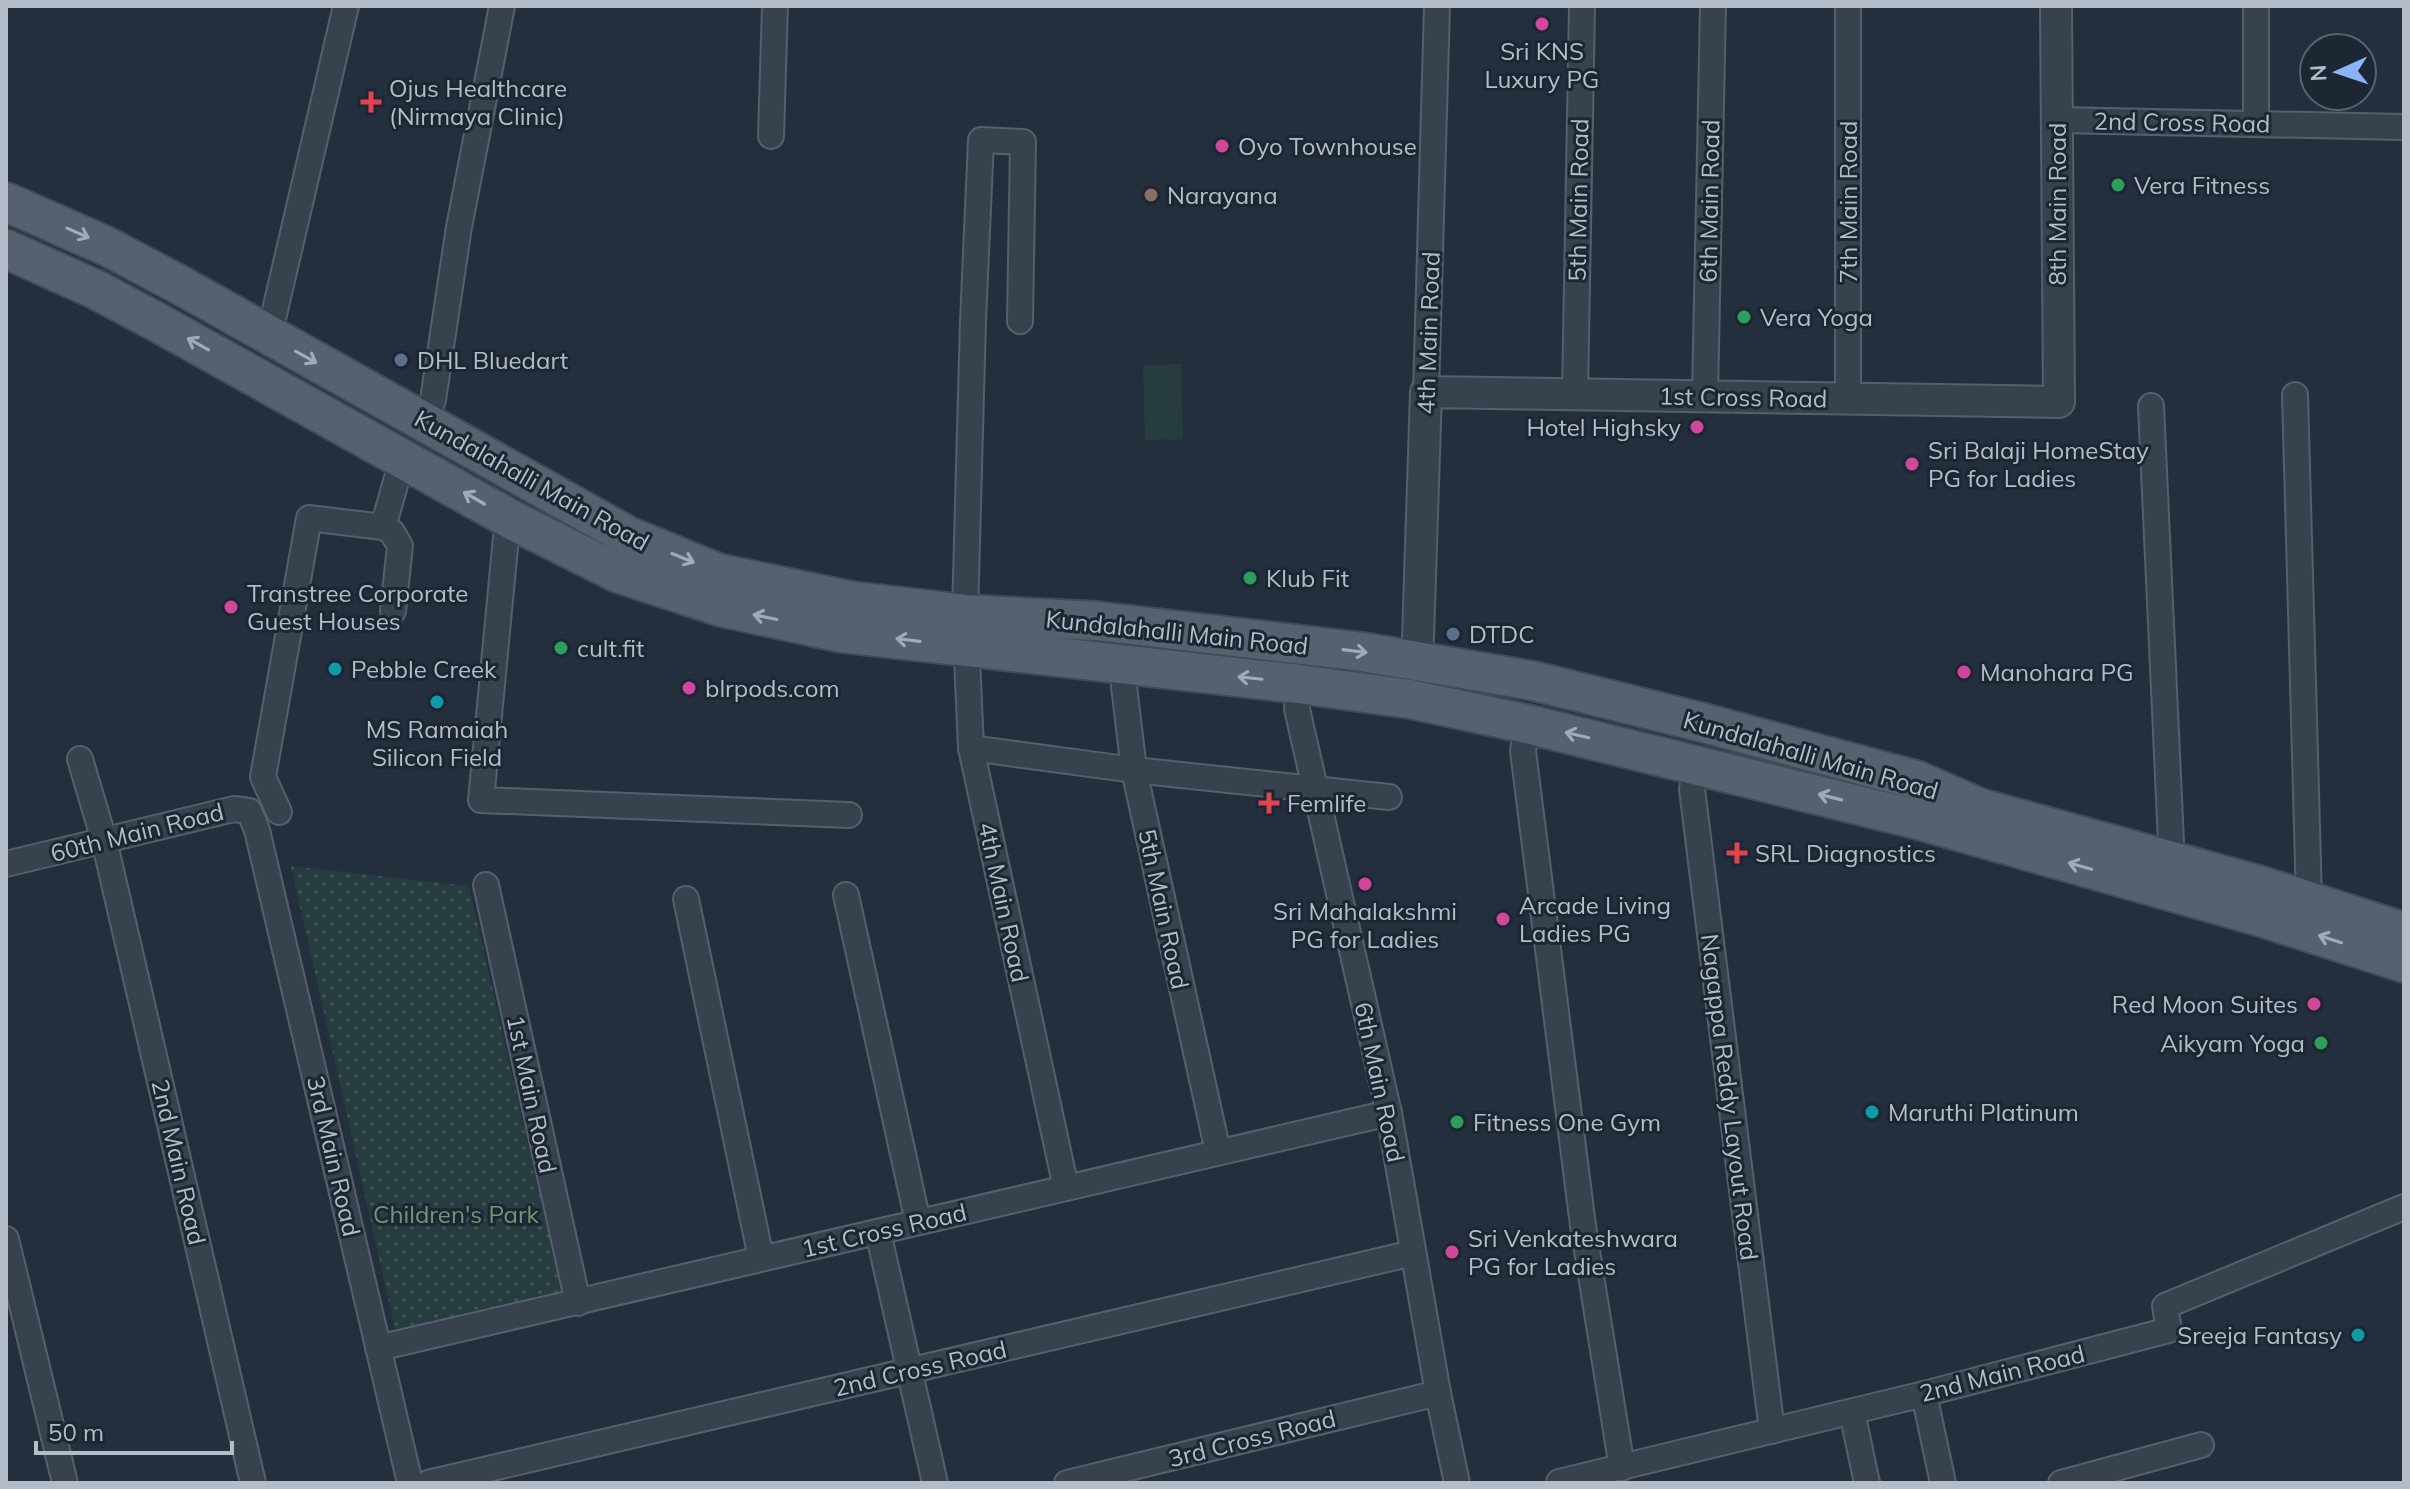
<svg xmlns="http://www.w3.org/2000/svg" width="2410" height="1489" viewBox="0 0 2410 1489" font-family="Mulish,sans-serif">
<style>
.green{fill:#263c3f}
.park{fill:url(#park-dots)}
.lines{fill:none;stroke-linecap:round;stroke-linejoin:round}
.minor-casing{stroke:#565f6c;stroke-width:28}
.tertiary-casing{stroke:#565f6c;stroke-width:34}
.primary-casing{stroke:#414a57;stroke-width:42}
.minor{stroke:#38414e;stroke-width:24}
.tertiary{stroke:#38414e;stroke-width:30}
.primary{stroke:#56606e;stroke-width:38}
.oneway{stroke:#a1aab7}
.hotel-dot{fill:#d1479c;stroke:#1d2633;stroke-width:3}
.health-dot{fill:#e0444e;stroke:#1d2633;stroke-width:3}
.leisure-dot{fill:#2e9e5b;stroke:#1d2633;stroke-width:3}
.education-dot{fill:#8d6e63;stroke:#1d2633;stroke-width:3}
.service-dot{fill:#5c6f8a;stroke:#1d2633;stroke-width:3}
.culture-dot{fill:#0f9aa8;stroke:#1d2633;stroke-width:3}
.labels{text-anchor:middle;dominant-baseline:central;stroke-width:6;stroke-linejoin:round;paint-order:stroke}
.poi-label{font-size:24px;fill:#b4bcc9;stroke:#1d2633;text-anchor:start}
.street-label{font-size:24px;fill:#b4bcc9;stroke:#1d2633}
.park-label{font-size:24px;fill:#6b9a76;stroke:#1d2633}
</style>
<defs>
<pattern id="park-dots" width="8" height="8" patternUnits="userSpaceOnUse" patternTransform="scale(2)"><rect width="8" height="8" fill="#263c3f"/><path d="M2 2h.1M6 6h.1" fill="none" stroke="#435659" stroke-width="1.8" stroke-linecap="round"/></pattern>
</defs>
<rect width="100%" height="100%" fill="#242f3e"/>
<path class="green" d="M 1181,364 L 1183,439 L 1145,440 L 1143,365 Z"/>
<path class="park" d="M 291,866 L 469,886 L 562,1293 L 396,1333 Z"/>
<g class="lines">
<defs>
<g id="minor">
<path d="M 1848,6 L 1848,399"/>
<path d="M 2256,6 L 2256,124"/>
<path d="M 2057,120 L 2404,127"/>
<path d="M 771,136 L 775,6"/>
<path d="M 1020,321 L 1023,142 L 981,140 L 973,321 L 965,614 L 971,748 L 1066,1188"/>
<path d="M 269,336 L 346,6"/>
<path d="M 1426,392 L 1437,6"/>
<path d="M 1575,394 L 1582,6"/>
<path d="M 1705,395 L 1713,6"/>
<path d="M 2295,395 L 2309,900"/>
<path d="M 2151,406 L 2171,842 L 2168,860"/>
<path d="M 424,421 L 433,400 L 459,227 L 502,6"/>
<path d="M 512,520 L 506,537 L 481,800 L 849,815"/>
<path d="M 383,527 L 403,457"/>
<path d="M 1125,664 L 1124,686 L 1134,770 L 1218,1152"/>
<path d="M 1299,684 L 1297,709 L 1389,1113 L 1438,1393 L 1457,1483"/>
<path d="M 1527,724 L 1523,751 L 1583,1226 L 1622,1468"/>
<path d="M 971,748 L 1134,770 L 1389,797"/>
<path d="M 80,759 L 104,840 L 253,1483"/>
<path d="M 1697,764 L 1692,789 L 1772,1431"/>
<path d="M 279,812 L 263,777 L 309,518 L 383,527 L 392,532 L 400,546 L 393,611"/>
<path d="M 6,864 L 234,809 L 249,811 L 257,830 L 410,1483"/>
<path d="M 486,885 L 578,1303"/>
<path d="M 846,895 L 918,1222"/>
<path d="M 686,899 L 761,1258"/>
<path d="M 878,1232 L 935,1483"/>
<path d="M 6,1239 L 65,1483"/>
<path d="M 378,1348 L 1389,1113"/>
<path d="M 1924,1394 L 1943,1483"/>
<path d="M 1852,1412 L 1867,1483"/>
<path d="M 1559,1482 L 1924,1394 L 2169,1330 L 2165,1306 L 2404,1207"/>
<path d="M 428,1483 L 1413,1253"/>
<path d="M 1067,1483 L 1438,1393"/>
<path d="M 2061,1483 L 2201,1445"/>
</g>
<path id="tertiary" d="M 1415,659 L 1418,638 L 1426,392 L 2059,402 L 2056,6"/>
<g id="primary">
<path d="M 6,202 L 106,246 L 178,284 L 628,536 L 718,573 L 852,601 L 965,614 L 1097,621 L 1363,652 L 1534,681 L 1704,723 L 1916,780 L 1980,808 L 2259,885 L 2404,932"/>
<path d="M 6,249 L 97,290 L 155,321 L 512,520 L 618,573 L 721,607 L 841,633 L 1299,684 L 1410,699 L 1527,724 L 1915,819 L 2261,917 L 2404,963"/>
</g>
</defs>
<use href="#minor" class="minor-casing"/>
<use href="#tertiary" class="tertiary-casing"/>
<use href="#primary" class="primary-casing"/>
<use href="#minor" class="minor"/>
<use href="#tertiary" class="tertiary"/>
<use href="#primary" class="primary"/>
</g>
<defs><path id="oneway-shaft" d="M-6 0H5M1.5-3L5.5 0L1.5 3" fill="none" stroke-width="1.6" stroke-linecap="round" stroke-linejoin="round" transform="scale(2)"/></defs>
<g class="oneway">
<use href="#oneway-shaft" transform="translate(78 233) rotate(24)"/>
<use href="#oneway-shaft" transform="translate(198 344) rotate(-151)"/>
<use href="#oneway-shaft" transform="translate(306 357) rotate(29)"/>
<use href="#oneway-shaft" transform="translate(474 498) rotate(-150)"/>
<use href="#oneway-shaft" transform="translate(683 558) rotate(22)"/>
<use href="#oneway-shaft" transform="translate(765 617) rotate(-168)"/>
<use href="#oneway-shaft" transform="translate(908 640) rotate(-173)"/>
<use href="#oneway-shaft" transform="translate(1355 651) rotate(7)"/>
<use href="#oneway-shaft" transform="translate(1250 678) rotate(-174)"/>
<use href="#oneway-shaft" transform="translate(1577 735) rotate(-167)"/>
<use href="#oneway-shaft" transform="translate(1830 797) rotate(-166)"/>
<use href="#oneway-shaft" transform="translate(2080 866) rotate(-164)"/>
<use href="#oneway-shaft" transform="translate(2330 939) rotate(-162)"/>
</g>
<g class="hotel-dot">
<circle cx="1542" cy="24" r="8"/>
<circle cx="1222" cy="146" r="8"/>
<circle cx="1697" cy="427" r="8"/>
<circle cx="1912" cy="464" r="8"/>
<circle cx="231" cy="607" r="8"/>
<circle cx="1964" cy="672" r="8"/>
<circle cx="689" cy="688" r="8"/>
<circle cx="1365" cy="884" r="8"/>
<circle cx="1503" cy="919" r="8"/>
<circle cx="2314" cy="1004" r="8"/>
<circle cx="1452" cy="1252" r="8"/>
</g>
<g class="health-dot">
<path d="M367 90h8v8h8v8h-8v8h-8v-8h-8v-8h8z"/>
<path d="M1265 791h8v8h8v8h-8v8h-8v-8h-8v-8h8z"/>
<path d="M1733 841h8v8h8v8h-8v8h-8v-8h-8v-8h8z"/>
</g>
<g class="leisure-dot">
<circle cx="2118" cy="185" r="8"/>
<circle cx="1744" cy="317" r="8"/>
<circle cx="1250" cy="578" r="8"/>
<circle cx="561" cy="648" r="8"/>
<circle cx="2321" cy="1043" r="8"/>
<circle cx="1457" cy="1122" r="8"/>
</g>
<circle class="education-dot" cx="1151" cy="195" r="8"/>
<g class="service-dot">
<circle cx="401" cy="360" r="8"/>
<circle cx="1453" cy="634" r="8"/>
</g>
<g class="culture-dot">
<circle cx="335" cy="669" r="8"/>
<circle cx="437" cy="702" r="8"/>
<circle cx="1872" cy="1112" r="8"/>
<circle cx="2358" cy="1335" r="8"/>
</g>
<g class="labels">
<g class="poi-label">
<text x="1542" y="51" text-anchor="middle">Sri KNS<tspan x="1542" dy="28">Luxury PG</tspan></text>
<text x="389" y="88">Ojus Healthcare<tspan x="389" dy="28">(Nirmaya Clinic)</tspan></text>
<text x="1238" y="146">Oyo Townhouse</text>
<text x="2134" y="185">Vera Fitness</text>
<text x="1167" y="195">Narayana</text>
<text x="1760" y="317">Vera Yoga</text>
<text x="417" y="360">DHL Bluedart</text>
<text x="1681" y="427" text-anchor="end">Hotel Highsky</text>
<text x="1928" y="450">Sri Balaji HomeStay<tspan x="1928" dy="28">PG for Ladies</tspan></text>
<text x="1266" y="578">Klub Fit</text>
<text x="247" y="593">Transtree Corporate<tspan x="247" dy="28">Guest Houses</tspan></text>
<text x="1469" y="634">DTDC</text>
<text x="577" y="648">cult.fit</text>
<text x="351" y="669">Pebble Creek</text>
<text x="1980" y="672">Manohara PG</text>
<text x="705" y="688">blrpods.com</text>
<text x="437" y="729" text-anchor="middle">MS Ramaiah<tspan x="437" dy="28">Silicon Field</tspan></text>
<text x="1287" y="803">Femlife</text>
<text x="1755" y="853">SRL Diagnostics</text>
<text x="1519" y="905">Arcade Living<tspan x="1519" dy="28">Ladies PG</tspan></text>
<text x="1365" y="911" text-anchor="middle">Sri Mahalakshmi<tspan x="1365" dy="28">PG for Ladies</tspan></text>
<text x="2298" y="1004" text-anchor="end">Red Moon Suites</text>
<text x="2305" y="1043" text-anchor="end">Aikyam Yoga</text>
<text x="1888" y="1112">Maruthi Platinum</text>
<text x="1473" y="1122">Fitness One Gym</text>
<text x="1468" y="1238">Sri Venkateshwara<tspan x="1468" dy="28">PG for Ladies</tspan></text>
<text x="2342" y="1335" text-anchor="end">Sreeja Fantasy</text>
</g>
<g class="street-label">
<text transform="translate(2182 122) rotate(1)">2nd Cross Road</text>
<text transform="translate(1578 200) rotate(-89)">5th Main Road</text>
<text transform="translate(1709 201) rotate(-89)">6th Main Road</text>
<text transform="translate(1848 202) rotate(-90)">7th Main Road</text>
<text transform="translate(2057 204) rotate(-90)">8th Main Road</text>
<text transform="translate(1428 333) rotate(-88)">4th Main Road</text>
<text transform="translate(1743 397) rotate(1)">1st Cross Road</text>
<text transform="translate(532 480) rotate(29)">Kundalahalli Main Road</text>
<text transform="translate(1177 632) rotate(6)">Kundalahalli Main Road</text>
<text transform="translate(1811 755) rotate(16)">Kundalahalli Main Road</text>
<text transform="translate(137 832) rotate(-14)">60th Main Road</text>
<text transform="translate(1004 902) rotate(78)">4th Main Road</text>
<text transform="translate(1164 909) rotate(78)">5th Main Road</text>
<text transform="translate(1380 1082) rotate(78)">6th Main Road</text>
<text transform="translate(532 1094) rotate(78)">1st Main Road</text>
<text transform="translate(1730 1097) rotate(83)">Nagappa Reddy Layout Road</text>
<text transform="translate(334 1156) rotate(77)">3rd Main Road</text>
<text transform="translate(179 1162) rotate(77)">2nd Main Road</text>
<text transform="translate(884 1230) rotate(-13)">1st Cross Road</text>
<text transform="translate(920 1368) rotate(-13)">2nd Cross Road</text>
<text transform="translate(2002 1373) rotate(-14)">2nd Main Road</text>
<text transform="translate(1252 1438) rotate(-14)">3rd Cross Road</text>
</g>
<g class="park-label">
<text x="456" y="1214">Children's Park</text>
</g>
</g>
<rect width="2410" height="1489" fill="none" stroke="#b4bcc9" stroke-width="16"/>
<g transform="translate(2338 72) rotate(267)"><circle r="38" fill="#1d2633" stroke="#59626f" stroke-width="2"/>
<path d="M0-6L14 30L0 20L-14 30Z" fill="#8ab4f8"/>
<text y="-12" font-size="22" font-weight="bold" text-anchor="middle" fill="#b4bcc9">N</text>
</g>
<path d="M36 1441v12h196v-12" fill="none" stroke="#b4bcc9" stroke-width="4"/>
<text x="48" y="1441" font-size="24" fill="#b4bcc9" stroke="#1d2633" stroke-width="6" paint-order="stroke">50 m</text>
</svg>
